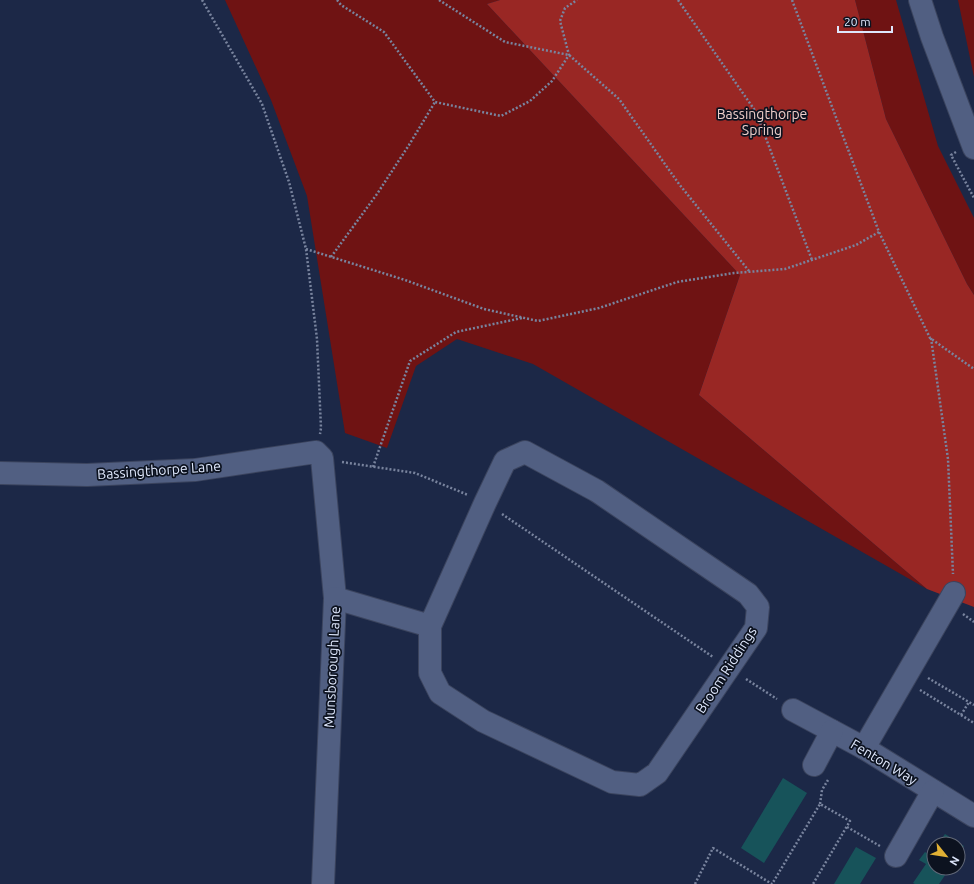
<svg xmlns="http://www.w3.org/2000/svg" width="974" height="884" viewBox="0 0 974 884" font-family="Ubuntu,sans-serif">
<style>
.green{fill:#6f1313}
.forest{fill:#992724}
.building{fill:#17535a}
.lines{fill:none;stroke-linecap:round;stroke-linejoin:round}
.minor-casing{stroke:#3b445e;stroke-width:24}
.path{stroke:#79849e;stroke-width:2.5;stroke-dasharray:2 2;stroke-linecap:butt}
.minor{stroke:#515f82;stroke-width:22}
.labels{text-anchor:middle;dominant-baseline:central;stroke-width:3.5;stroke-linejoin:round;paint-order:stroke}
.park-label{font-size:14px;fill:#eececa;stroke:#0c121f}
.street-label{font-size:14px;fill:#dee7fc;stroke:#0c121f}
</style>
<rect width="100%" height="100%" fill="#1c2847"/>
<g class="green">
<path d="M 225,0 L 500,0 L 487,4 L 740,275 L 699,395 L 927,589 L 533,364 L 457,339 L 416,366 L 387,448 L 345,433 L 307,196 L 271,100 Z"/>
<path d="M 855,0 L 896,0 L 938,146 L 974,218 L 974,295 L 967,284 L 886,119 Z"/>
<path d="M 958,0 L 974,0 L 974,77 Z"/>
</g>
<path class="forest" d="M 500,0 L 855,0 L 886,119 L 967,284 L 974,295 L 974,607 L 927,589 L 699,395 L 740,275 L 487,4 Z"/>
<g class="building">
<path d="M 783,778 L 807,793 L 764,863 L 741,848 Z"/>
<path d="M 945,834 L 964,846 L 958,855 L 958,844 L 938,844 Z"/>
<path d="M 856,847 L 876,858 L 860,884 L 834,884 Z"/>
<path d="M 934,851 L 934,868 L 950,868 L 939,884 L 915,884 L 913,883 L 926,864 L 919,860 L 925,852 L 931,856 Z"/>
</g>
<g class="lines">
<defs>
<g id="minor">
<path d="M 920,0 L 932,37 L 974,148"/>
<path d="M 0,473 L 87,475 L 195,470 L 316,452 L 322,458 L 335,598 L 323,884"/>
<path d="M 335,598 L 430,626 L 485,503 L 505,461 L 525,452 L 597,491 L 748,594 L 758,607 L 756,628 L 657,773 L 640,785 L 612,782 L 483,721 L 440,693 L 430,673 L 430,626"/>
<path d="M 793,710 L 864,748 L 974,816"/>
<path d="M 864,748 L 954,593"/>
<path d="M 814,765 L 832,731"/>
<path d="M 896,856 L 933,791"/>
</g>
</defs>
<use href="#minor" class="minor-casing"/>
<g class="path">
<path d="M 202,0 L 262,104 L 289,182 L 306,249 L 317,339 L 321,428 L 320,434"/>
<path d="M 337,0 L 341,5 L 384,32 L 435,102 L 501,116 L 530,101 L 552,81 L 569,55 L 560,21 L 565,8 L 577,0"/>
<path d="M 439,0 L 505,42 L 569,55 L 619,99 L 679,184 L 749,271"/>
<path d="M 678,0 L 756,112 L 812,260"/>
<path d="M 792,0 L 879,232 L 930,338 L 974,369"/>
<path d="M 956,152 L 951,155 L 974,198"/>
<path d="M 306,249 L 405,280 L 484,309 L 538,321 L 599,308 L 677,282 L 734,273 L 785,269 L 856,245 L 879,232"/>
<path d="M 331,257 L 377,194 L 409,145 L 435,102"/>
<path d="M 931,338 L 948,459 L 953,574"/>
<path d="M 342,462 L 415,473 L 468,495"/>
<path d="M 373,467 L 410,361 L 456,332 L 522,318"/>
<path d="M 502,514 L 713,657"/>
<path d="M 963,614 L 974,622"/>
<path d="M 928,678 L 974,705"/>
<path d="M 746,679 L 777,699"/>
<path d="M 920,690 L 974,723"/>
<path d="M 961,715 L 969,702"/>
<path d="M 820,804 L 822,790 L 828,780"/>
<path d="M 847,827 L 880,846"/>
<path d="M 695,884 L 713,848 L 772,884 L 820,804 L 850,821 L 813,884"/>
</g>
<use href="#minor" class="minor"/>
</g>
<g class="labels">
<g class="park-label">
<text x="762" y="114">Bassingthorpe<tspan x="762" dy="16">Spring</tspan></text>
</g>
<g class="street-label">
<text transform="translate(159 470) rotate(-4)">Bassingthorpe Lane</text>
<text transform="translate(332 667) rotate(-87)">Munsborough Lane</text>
<text transform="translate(726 670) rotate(-57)">Broom Riddings</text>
<text transform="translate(884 762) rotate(31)">Fenton Way</text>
</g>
</g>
<g transform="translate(946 856) rotate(120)"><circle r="19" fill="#0c121f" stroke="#606777"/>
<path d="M0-3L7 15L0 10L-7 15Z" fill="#e0b034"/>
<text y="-6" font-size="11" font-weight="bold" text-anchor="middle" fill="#dee7fc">N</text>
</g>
<path d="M838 26v6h54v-6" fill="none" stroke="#dee7fc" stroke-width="2"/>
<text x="844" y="26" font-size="12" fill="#dee7fc" stroke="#0c121f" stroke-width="3" paint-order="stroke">20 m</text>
</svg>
